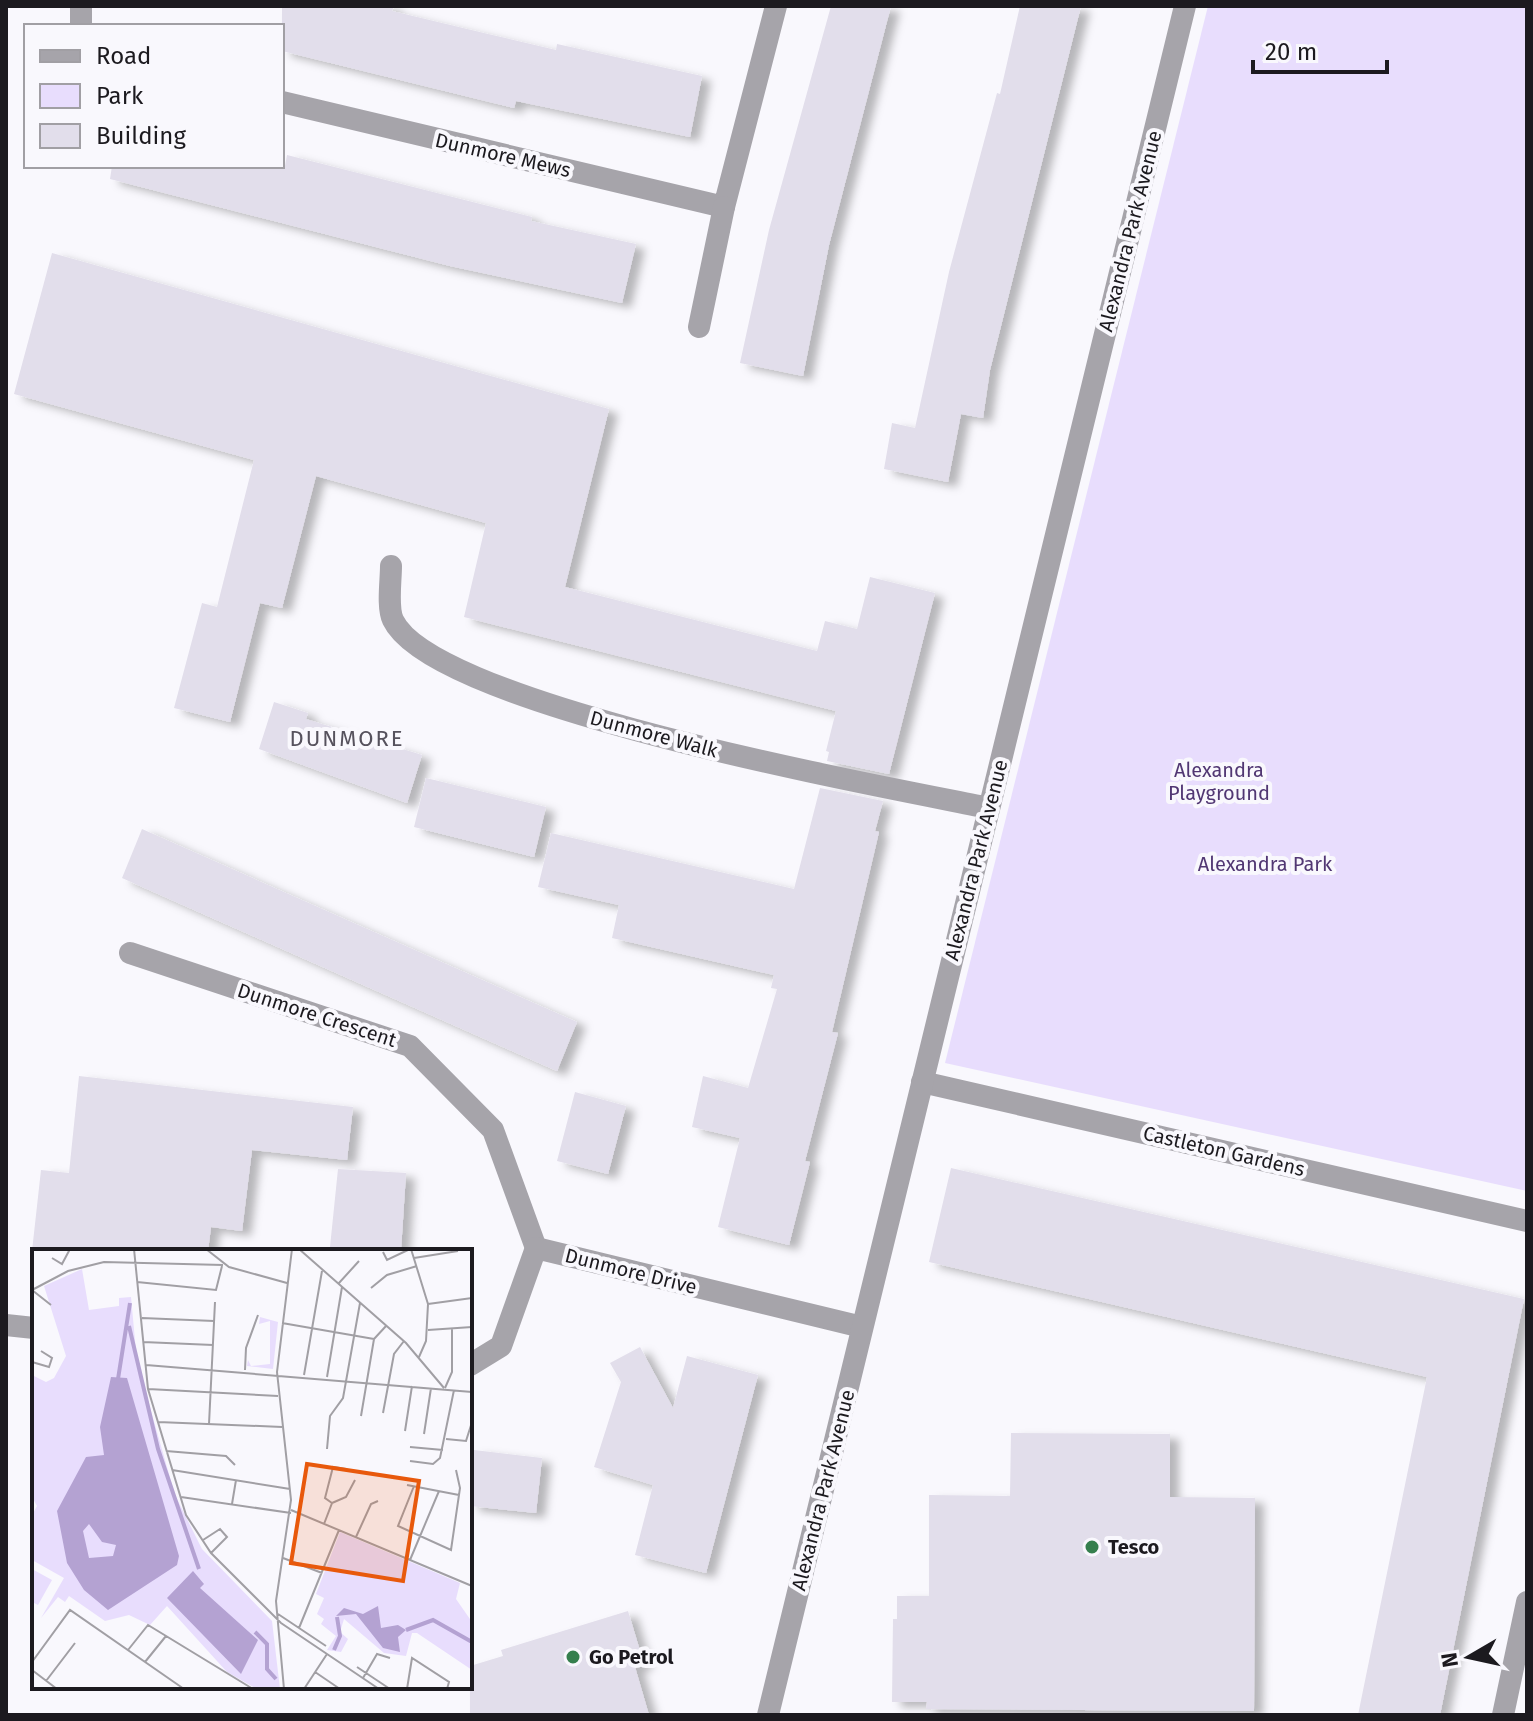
<svg xmlns="http://www.w3.org/2000/svg" width="1533" height="1721" viewBox="0 0 1533 1721" font-family="'Fira Sans',sans-serif">
<style>
.green{fill:#e8ddfd}
.building{fill:#e2deeb;filter:url(#shadow)}
.lines{fill:none;stroke-linecap:round;stroke-linejoin:round}
.minor{stroke:#a6a4aa;stroke-width:22}
.tertiary{stroke:#a6a4aa;stroke-width:22}
.poi-dot{fill:#357f4d;stroke:#f9f8fd;stroke-width:3}
.labels{text-anchor:middle;dominant-baseline:central;stroke-width:8;stroke-linejoin:round;paint-order:stroke}
.street-label{font-size:20px;fill:#1c1a1f;stroke:#f9f8fd}
.park-label{font-size:20px;fill:#513773;stroke:#f9f8fd}
.poi-label{font-size:20px;font-weight:bold;fill:#1c1a1f;stroke:#f9f8fd;text-anchor:start}
.neighbourhood-label{font-size:22px;letter-spacing:2px;fill:#56525d;stroke:#f9f8fd}
.inset-river{fill:none;stroke:#b4a2d2;stroke-width:4}
.inset-road{fill:none;stroke:#a19fa4;stroke-width:2}
.view{fill:#e8590c;fill-opacity:0.15;stroke:#e8590c;stroke-width:4}
.inset-edge{fill:none;stroke:#1c1a1f;stroke-width:4}
</style>
<defs>
<filter id="shadow"><feDropShadow dx="9" dy="5" stdDeviation="4" flood-color="#0004"/></filter>
</defs>
<rect width="100%" height="100%" fill="#f9f8fd"/>
<path class="green" d="M 1208,6 L 1527,6 L 1527,1191 L 945,1063 Z"/>
<g class="building">
<path d="M 282,6 L 394,6 L 392,11 L 488,34 L 556,50 L 557,44 L 702,76 L 690,137 L 516,101 L 514,108 L 282,51 Z"/>
<path d="M 831,6 L 891,6 L 829,245 L 803,376 L 740,363 L 769,230 Z"/>
<path d="M 1020,6 L 1081,6 L 990,370 L 983,418 L 961,414 L 948,482 L 884,469 L 892,423 L 915,428 L 949,272 L 997,93 L 1000,94 Z"/>
<path d="M 287,155 L 532,217 L 531,221 L 636,244 L 622,303 L 450,266 L 110,179 L 112,166 L 285,166 Z"/>
<path d="M 52,253 L 609,409 L 565,587 L 817,651 L 825,621 L 857,629 L 870,577 L 935,593 L 889,774 L 827,761 L 829,752 L 826,751 L 836,711 L 464,617 L 486,523 L 316,476 L 282,608 L 260,603 L 230,722 L 174,708 L 202,603 L 217,607 L 254,460 L 14,394 Z"/>
<path d="M 274,702 L 308,713 L 306,719 L 422,755 L 407,803 L 259,749 Z"/>
<path d="M 426,778 L 546,807 L 534,857 L 414,827 Z"/>
<path d="M 820,788 L 883,801 L 875,831 L 879,832 L 832,1032 L 838,1033 L 805,1161 L 810,1162 L 789,1245 L 718,1227 L 740,1138 L 692,1127 L 703,1076 L 748,1088 L 777,989 L 771,988 L 774,975 L 612,938 L 619,905 L 538,887 L 551,833 L 794,889 Z"/>
<path d="M 142,829 L 577,1022 L 557,1071 L 122,878 Z"/>
<path d="M 79,1076 L 353,1107 L 347,1160 L 252,1150 L 242,1231 L 211,1227 L 208,1251 L 32,1251 L 41,1170 L 69,1173 Z"/>
<path d="M 575,1092 L 626,1106 L 608,1174 L 557,1161 Z"/>
<path d="M 951,1168 L 1524,1299 L 1440,1715 L 1358,1715 L 1427,1377 L 929,1262 Z"/>
<path d="M 338,1169 L 406,1173 L 401,1251 L 330,1247 Z"/>
<path d="M 640,1347 L 673,1408 L 687,1356 L 758,1375 L 706,1573 L 635,1555 L 653,1485 L 594,1467 L 621,1382 L 610,1363 Z"/>
<path d="M 1011,1433 L 1170,1434 L 1170,1497 L 1255,1498 L 1254,1711 L 926,1709 L 927,1702 L 892,1702 L 893,1619 L 897,1619 L 897,1596 L 929,1596 L 929,1495 L 1010,1496 Z"/>
<path d="M 474,1450 L 542,1458 L 536,1513 L 470,1506 Z"/>
<path d="M 628,1611 L 644,1664 L 635,1667 L 649,1715 L 470,1715 L 470,1666 L 503,1656 L 501,1650 Z"/>
</g>
<g class="lines">
<g class="minor">
<path d="M 81,26 L 81,6"/>
<path d="M 282,102 L 724,207 L 776,6"/>
<path d="M 699,327 L 724,207"/>
<path d="M 391,566 C 391,581 387,607 393,620 C 434,706 886,787 989,808"/>
<path d="M 130,953 L 410,1046 L 493,1130 L 536,1248"/>
<path d="M 922,1082 L 1527,1221"/>
<path d="M 6,1325 L 34,1328"/>
<path d="M 470,1365 L 501,1346 L 536,1248 L 862,1327"/>
<path d="M 1503,1715 L 1527,1602"/>
</g>
<path class="tertiary" d="M 768,1715 L 1185,6"/>
</g>
<g class="poi-dot">
<circle cx="1092" cy="1547" r="8"/>
<circle cx="573" cy="1657" r="8"/>
</g>
<g class="labels">
<g class="street-label">
<text transform="translate(503 155) rotate(13)">Dunmore Mews</text>
<text transform="translate(1130 231) rotate(-76)">Alexandra Park Avenue</text>
<text transform="translate(654 734) rotate(15)">Dunmore Walk</text>
<text transform="translate(976 860) rotate(-76)">Alexandra Park Avenue</text>
<text transform="translate(317 1015) rotate(18)">Dunmore Crescent</text>
<text transform="translate(1224 1151) rotate(13)">Castleton Gardens</text>
<text transform="translate(631 1271) rotate(14)">Dunmore Drive</text>
<text transform="translate(823 1490) rotate(-76)">Alexandra Park Avenue</text>
</g>
<g class="park-label">
<text x="1219" y="770">Alexandra<tspan x="1219" dy="23">Playground</tspan></text>
<text x="1265" y="864">Alexandra Park</text>
</g>
<g class="poi-label">
<text x="1108" y="1547">Tesco</text>
<text x="589" y="1657">Go Petrol</text>
</g>
<g class="neighbourhood-label">
<text x="347" y="738">DUNMORE</text>
</g>
</g>
<g transform="translate(32 1249)">
<rect width="440" height="440" fill="#f9f8fd"/>
<path d="M 50,20 L 57,61 L 87,57 L 87,49 L 99,48 L 105,113 L 143,246 L 170,300 L 240,372 L 248,440 L 225,440 L 195,423 L 135,357 L 118,376 L 97,366 L 73,372 L 37,347 L 33,353 L 26,348 L 9,369 L 32,329 L 0,311 L 0,266 L 5,257 L 0,248 L 0,126 L 14,133 L 22,129 L 34,107 L 12,37 ZM 228,68 L 246,73 L 241,120 L 215,117 L 216,111 L 219,117 L 238,115 L 238,72 L 227,75 ZM 308,283 L 428,334 L 424,350 L 440,373 L 440,421 L 385,384 L 380,384 L 374,407 L 352,404 L 312,370 L 308,383 L 316,390 L 309,403 L 295,401 L 304,387 L 289,375 L 292,370 L 285,365 L 292,349 L 284,345 ZM 0,320 L 20,331 L 6,356 L 0,353 Z" fill="#e8ddfd"/>
<path d="M 79,128 L 95,129 L 147,307 L 145,316 L 76,361 L 52,341 L 35,314 L 25,262 L 54,208 L 72,206 L 68,178 ZM 57,275 L 70,293 L 84,296 L 81,307 L 57,309 L 51,282 ZM 161,322 L 172,335 L 168,339 L 226,391 L 209,425 L 135,349 ZM 346,357 L 349,379 L 366,376 L 374,381 L 366,388 L 368,403 L 351,399 L 324,365 L 304,367 L 312,359 L 331,365 Z" fill="#b4a2d2" fill-rule="evenodd"/>
<path class="inset-river" d="M 97,77 L 126,200 L 167,320M 86,130 L 98,54M 374,381 L 401,371 L 440,393M 223,383 L 235,395 L 235,420 L 244,430M 302,401 L 308,387 L 305,368"/>
<path class="inset-road" d="M 102,0 L 116,140 L 154,266 L 179,304 L 249,374 L 347,440M 174,0 L 197,18 L 255,34M 267,0 L 374,94 L 412,139M 379,0 L 396,55 L 394,92 L 387,108M 351,3 L 355,11 L 378,0M 20,9 L 30,15 L 38,0M 382,9 L 426,2M 105,33 L 184,41 L 190,17M 307,34 L 327,12M 339,39 L 355,26 L 385,17M 0,41 L 36,22 L 72,13 L 191,16M 0,41 L 19,56M 396,55 L 440,49M 110,69 L 182,72M 250,74 L 342,90M 396,81 L 440,78M 111,93 L 181,96M 0,113 L 17,118 L 20,109 L 9,102M 114,116 L 440,143M 213,121 L 214,99 L 226,66M 272,126 L 290,22M 295,128 L 310,38M 413,139 L 420,123 L 420,80M 116,140 L 246,147M 351,164 L 362,105 L 372,92M 329,167 L 342,90 L 354,77M 126,173 L 250,178M 177,175 L 183,53M 373,182 L 380,137M 392,185 L 399,139M 414,190 L 434,192 L 440,173M 378,198 L 411,201M 295,200 L 298,167 L 311,149 L 328,54M 134,202 L 194,207 L 203,216M 378,212 L 401,215 L 408,209 L 422,141M 140,221 L 258,240M 375,236 L 427,246M 382,237 L 366,277 L 419,301 L 428,239 L 424,221M 149,248 L 259,264M 300,254 L 314,248 L 323,231M 200,255 L 204,231M 259,261 L 440,337M 292,275 L 300,254 L 293,249 L 301,218 L 314,220M 324,288 L 339,255 L 346,252M 171,291 L 188,280 L 195,288 L 179,304M 251,309 L 290,324M 378,311 L 407,242M 246,365 L 294,397M 267,379 L 307,281M 96,401 L 116,376 L 221,440M 0,413 L 38,361 L 152,440M 113,413 L 134,387M 325,418 L 358,440M 0,421 L 25,440M 283,423 L 308,440M 331,429 L 345,405 L 358,409M 14,432 L 43,394M 252,440 L 244,352 L 259,251 L 245,123 L 260,0M 272,440 L 295,405M 375,440 L 380,409 L 417,433 L 415,440"/>
<path class="view" d="M 275,215 L 387,232 L 371,332 L 259,314 Z"/>
<rect width="440" height="440" class="inset-edge"/>
</g>
<rect width="1533" height="1721" fill="none" stroke="#1c1a1f" stroke-width="16"/>
<rect x="24" y="24" width="260" height="144" fill="#f9f8fd" stroke="#a19fa4" stroke-width="2"/>
<rect x="40" y="50" width="40" height="12" fill="#a6a4aa" stroke="#a19fa4" stroke-width="2"/>
<text x="96" y="64" font-size="24" fill="#1c1a1f">Road</text>
<rect x="40" y="84" width="40" height="24" fill="#e8ddfd" stroke="#a19fa4" stroke-width="2"/>
<text x="96" y="104" font-size="24" fill="#1c1a1f">Park</text>
<rect x="40" y="124" width="40" height="24" fill="#e2deeb" stroke="#a19fa4" stroke-width="2"/>
<text x="96" y="144" font-size="24" fill="#1c1a1f">Building</text>
<g transform="translate(1469 1657) rotate(261)" stroke="#f9f8fd" stroke-width="6" paint-order="stroke">
<path d="M0-6L14 30L0 20L-14 30Z" fill="#1c1a1f"/>
<text y="-12" font-size="22" font-weight="bold" text-anchor="middle" fill="#1c1a1f">N</text>
</g>
<path d="M1253 60v12h134v-12" fill="none" stroke="#1c1a1f" stroke-width="4"/>
<text x="1265" y="60" font-size="24" fill="#1c1a1f" stroke="#f9f8fd" stroke-width="6" paint-order="stroke">20 m</text>
</svg>
